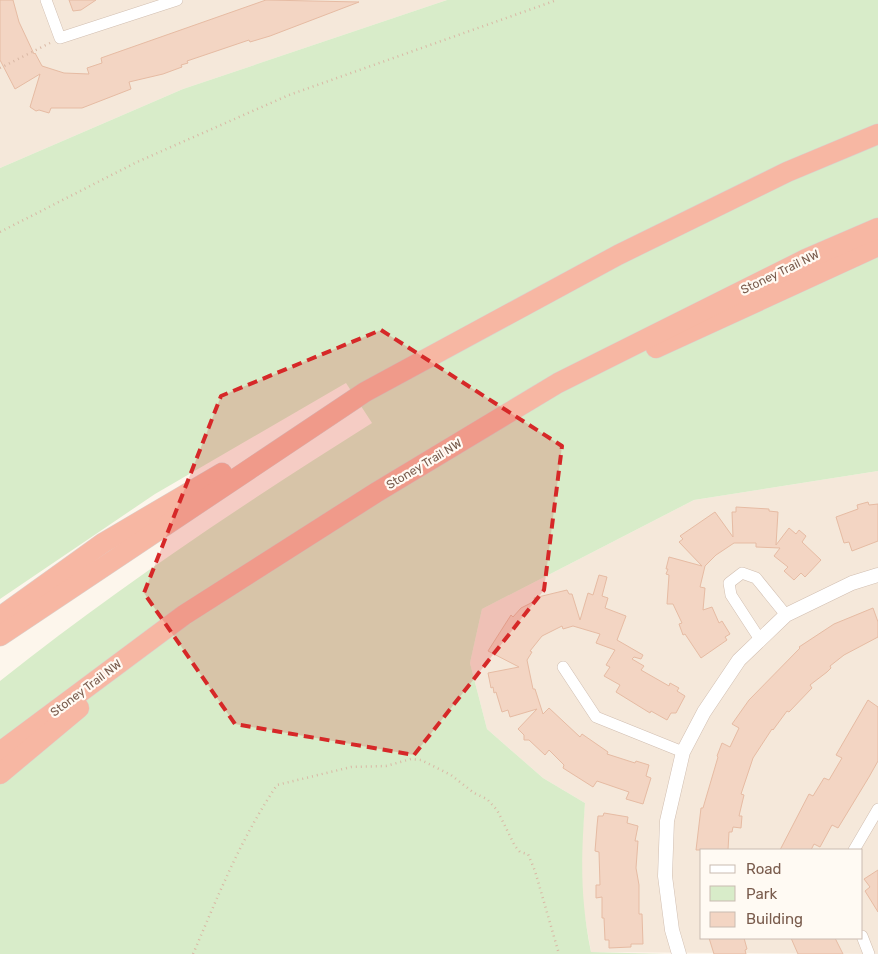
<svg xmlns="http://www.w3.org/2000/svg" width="878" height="954" viewBox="0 0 878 954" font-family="Rubik,sans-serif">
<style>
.residential{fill:#f5e8da;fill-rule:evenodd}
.green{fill:#d8ecc9}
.building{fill:#f3d5c3;stroke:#e6bba3}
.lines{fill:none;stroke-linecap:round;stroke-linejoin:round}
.minor-casing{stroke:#d1beb0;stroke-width:12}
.tertiary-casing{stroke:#d1beb0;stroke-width:15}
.motorway-casing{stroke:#dad1cd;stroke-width:21}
.path{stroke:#d9b8a5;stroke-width:2.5;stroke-dasharray:1 4;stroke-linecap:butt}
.minor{stroke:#fff;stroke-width:11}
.tertiary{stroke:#fff;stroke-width:14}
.motorway{stroke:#f7b7a3;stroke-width:20}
.marked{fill:#d62828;fill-opacity:0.2;stroke:#d62828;stroke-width:4;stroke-dasharray:10 6;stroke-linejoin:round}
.labels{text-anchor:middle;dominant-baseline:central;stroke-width:4.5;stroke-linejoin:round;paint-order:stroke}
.street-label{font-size:12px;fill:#7a5c4d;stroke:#fffaf3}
</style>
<rect width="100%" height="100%" fill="#fdf6ec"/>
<g class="residential">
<path d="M 0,0 L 447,0 L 183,89 L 0,168 Z"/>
<path d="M 878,471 L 878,954 L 591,952 L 583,906 L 580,861 L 585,803 L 543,778 L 487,729 L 470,663 L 482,609 L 694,500 ZM 702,850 L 862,850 L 862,938 L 702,938 Z"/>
</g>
<path class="green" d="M 447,0 L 878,0 L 878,471 L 694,500 L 482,609 L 470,663 L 487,729 L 543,778 L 585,803 C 581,859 580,897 591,952 L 665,954 L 0,954 L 0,681 C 118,587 245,503 372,423 L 346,383 L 155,494 L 0,599 L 0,168 L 183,89 Z"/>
<g class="building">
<path d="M 0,0 L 13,0 L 19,22 L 34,54 L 35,53 L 42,66 L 64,73 L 89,74 L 87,68 L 102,63 L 101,58 L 266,0 L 359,2 L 270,36 L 250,42 L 249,40 L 187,61 L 188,63 L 181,65 L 182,67 L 163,74 L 129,82 L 131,89 L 82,108 L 51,108 L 49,113 L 39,110 L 36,111 L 30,107 L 40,74 L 15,89 L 0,60 Z"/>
<path d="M 69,0 L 96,0 L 81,10 L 73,11 Z"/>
<path d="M 868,502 L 869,505 L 878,504 L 878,541 L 852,551 L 849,542 L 844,543 L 836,517 L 858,509 L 857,505 Z"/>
<path d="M 736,507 L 769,509 L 769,511 L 778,512 L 776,545 L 789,528 L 796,534 L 799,530 L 806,536 L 802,542 L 821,560 L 805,577 L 801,573 L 794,580 L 784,571 L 788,567 L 774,556 L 780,548 L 756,547 L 756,543 L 734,543 L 716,555 L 705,566 L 700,587 L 705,588 L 703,610 L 712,607 L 719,623 L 722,621 L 730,634 L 725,637 L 727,640 L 701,658 L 685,634 L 683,635 L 679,624 L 682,623 L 673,604 L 667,604 L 669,575 L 666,574 L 668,569 L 666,569 L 669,557 L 702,566 L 679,542 L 683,539 L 680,536 L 715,512 L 733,537 L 732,512 L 736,512 Z"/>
<path d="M 599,575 L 607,577 L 602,596 L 608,598 L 605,608 L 626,616 L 617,640 L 643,655 L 641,659 L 634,657 L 632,659 L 644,666 L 641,670 L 669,686 L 670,683 L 679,688 L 677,691 L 685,696 L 676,713 L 671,713 L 667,720 L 651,711 L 650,713 L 616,692 L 620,685 L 604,676 L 610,667 L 606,665 L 615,650 L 596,643 L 600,634 L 573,626 L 563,629 L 562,626 L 542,636 L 530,651 L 532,652 L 527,660 L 533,689 L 535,689 L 543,714 L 549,708 L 580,737 L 582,734 L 608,752 L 607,754 L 635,763 L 636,761 L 649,765 L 646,776 L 651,778 L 643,804 L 626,799 L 629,792 L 597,781 L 593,787 L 563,768 L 564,765 L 549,750 L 545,755 L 529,740 L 524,740 L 524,735 L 518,729 L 537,709 L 510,717 L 508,710 L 502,712 L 496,692 L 494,693 L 493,687 L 491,688 L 488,673 L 519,667 L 488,651 L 511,615 L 513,617 L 521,608 L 535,601 L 534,598 L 567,590 L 569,594 L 572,594 L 580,620 L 588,593 L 593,595 Z"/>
<path d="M 873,608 L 878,622 L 878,637 L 844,655 L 830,666 L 831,668 L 827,672 L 810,685 L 812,688 L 789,712 L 787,711 L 773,730 L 772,729 L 753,758 L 741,794 L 744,795 L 739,816 L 742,816 L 741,828 L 733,827 L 732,832 L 729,832 L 728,850 L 696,850 L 701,808 L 703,808 L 718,757 L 717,756 L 722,743 L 730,747 L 739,728 L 732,724 L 749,700 L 800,648 L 799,647 L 834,624 Z"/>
<path d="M 868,700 L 878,707 L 878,761 L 869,777 L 838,828 L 832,825 L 820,847 L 814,844 L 811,850 L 780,850 L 809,794 L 813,796 L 824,778 L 829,780 L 842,758 L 836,755 Z"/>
<path d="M 604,813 L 628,817 L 627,823 L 638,826 L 635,841 L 638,841 L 636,868 L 639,885 L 639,914 L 642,914 L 643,944 L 631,944 L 631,947 L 609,948 L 609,940 L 605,940 L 604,918 L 602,918 L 602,897 L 596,898 L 596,885 L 600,885 L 599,852 L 595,851 L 597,826 L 598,816 L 603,816 Z"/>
<path d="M 878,870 L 878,912 L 865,891 L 870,887 L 864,879 Z"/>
<path d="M 709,938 L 744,938 L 747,949 L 745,950 L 746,954 L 714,954 Z"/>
<path d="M 791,938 L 835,938 L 843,954 L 798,954 Z"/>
</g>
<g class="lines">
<defs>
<g id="minor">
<path d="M 46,0 L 60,38 L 177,0"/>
<path d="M 759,638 L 731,595 L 729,583 L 742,573 L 756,578 L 786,615"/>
<path d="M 563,667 L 596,717 L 683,752"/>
<path d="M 854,850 L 878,809"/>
<path d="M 862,936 L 869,954"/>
</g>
<path id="tertiary" d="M 679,954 L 672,930 L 665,876 L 667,821 L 683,752 L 704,712 L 739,660 L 786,615 L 852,583 L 878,575"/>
<g id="motorway">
<path d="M 656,348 L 878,246"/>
<path d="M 0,617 L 103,543 L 222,473"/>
<path d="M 0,636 L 365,392 L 618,255 L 787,172 L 878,134"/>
<path d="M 0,752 L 184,615 L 377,492 L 558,383 L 806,259 L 878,228"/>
<path d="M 0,774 L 79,708"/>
</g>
</defs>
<use href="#minor" class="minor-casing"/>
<use href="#tertiary" class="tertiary-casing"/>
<use href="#motorway" class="motorway-casing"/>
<g class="path">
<path d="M 0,68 L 50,43"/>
<path d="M 0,232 L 137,162 L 289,95 L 557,0"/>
<path d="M 193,954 C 218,896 241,838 277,785 L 351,767 L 386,766 L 411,759 L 421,760 L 451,775 L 474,793 L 487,799 L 497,810 L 515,846 L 520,852 L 528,854 L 535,871 L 559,954"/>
</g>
<use href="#minor" class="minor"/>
<use href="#tertiary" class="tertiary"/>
<use href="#motorway" class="motorway"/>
</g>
<path class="marked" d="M 381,330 L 562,446 L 544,590 L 414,755 L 235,724 L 144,593 L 221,396 Z"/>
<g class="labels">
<g class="street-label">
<text transform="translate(780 272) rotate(-26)">Stoney Trail NW</text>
<text transform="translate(424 464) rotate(-31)">Stoney Trail NW</text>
<text transform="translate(86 688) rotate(-37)">Stoney Trail NW</text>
</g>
</g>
<rect x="700" y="849" width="162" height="90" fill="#fffaf3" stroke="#cabbb1"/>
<rect x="710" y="865" width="25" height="8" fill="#ffffff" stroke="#cabbb1"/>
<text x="746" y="874" font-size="15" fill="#7a5c4d">Road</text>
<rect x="710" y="886" width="25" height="15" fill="#d8ecc9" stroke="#cabbb1"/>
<text x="746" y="899" font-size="15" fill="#7a5c4d">Park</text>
<rect x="710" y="912" width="25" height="15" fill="#f3d5c3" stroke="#cabbb1"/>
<text x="746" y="924" font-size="15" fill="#7a5c4d">Building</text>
</svg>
